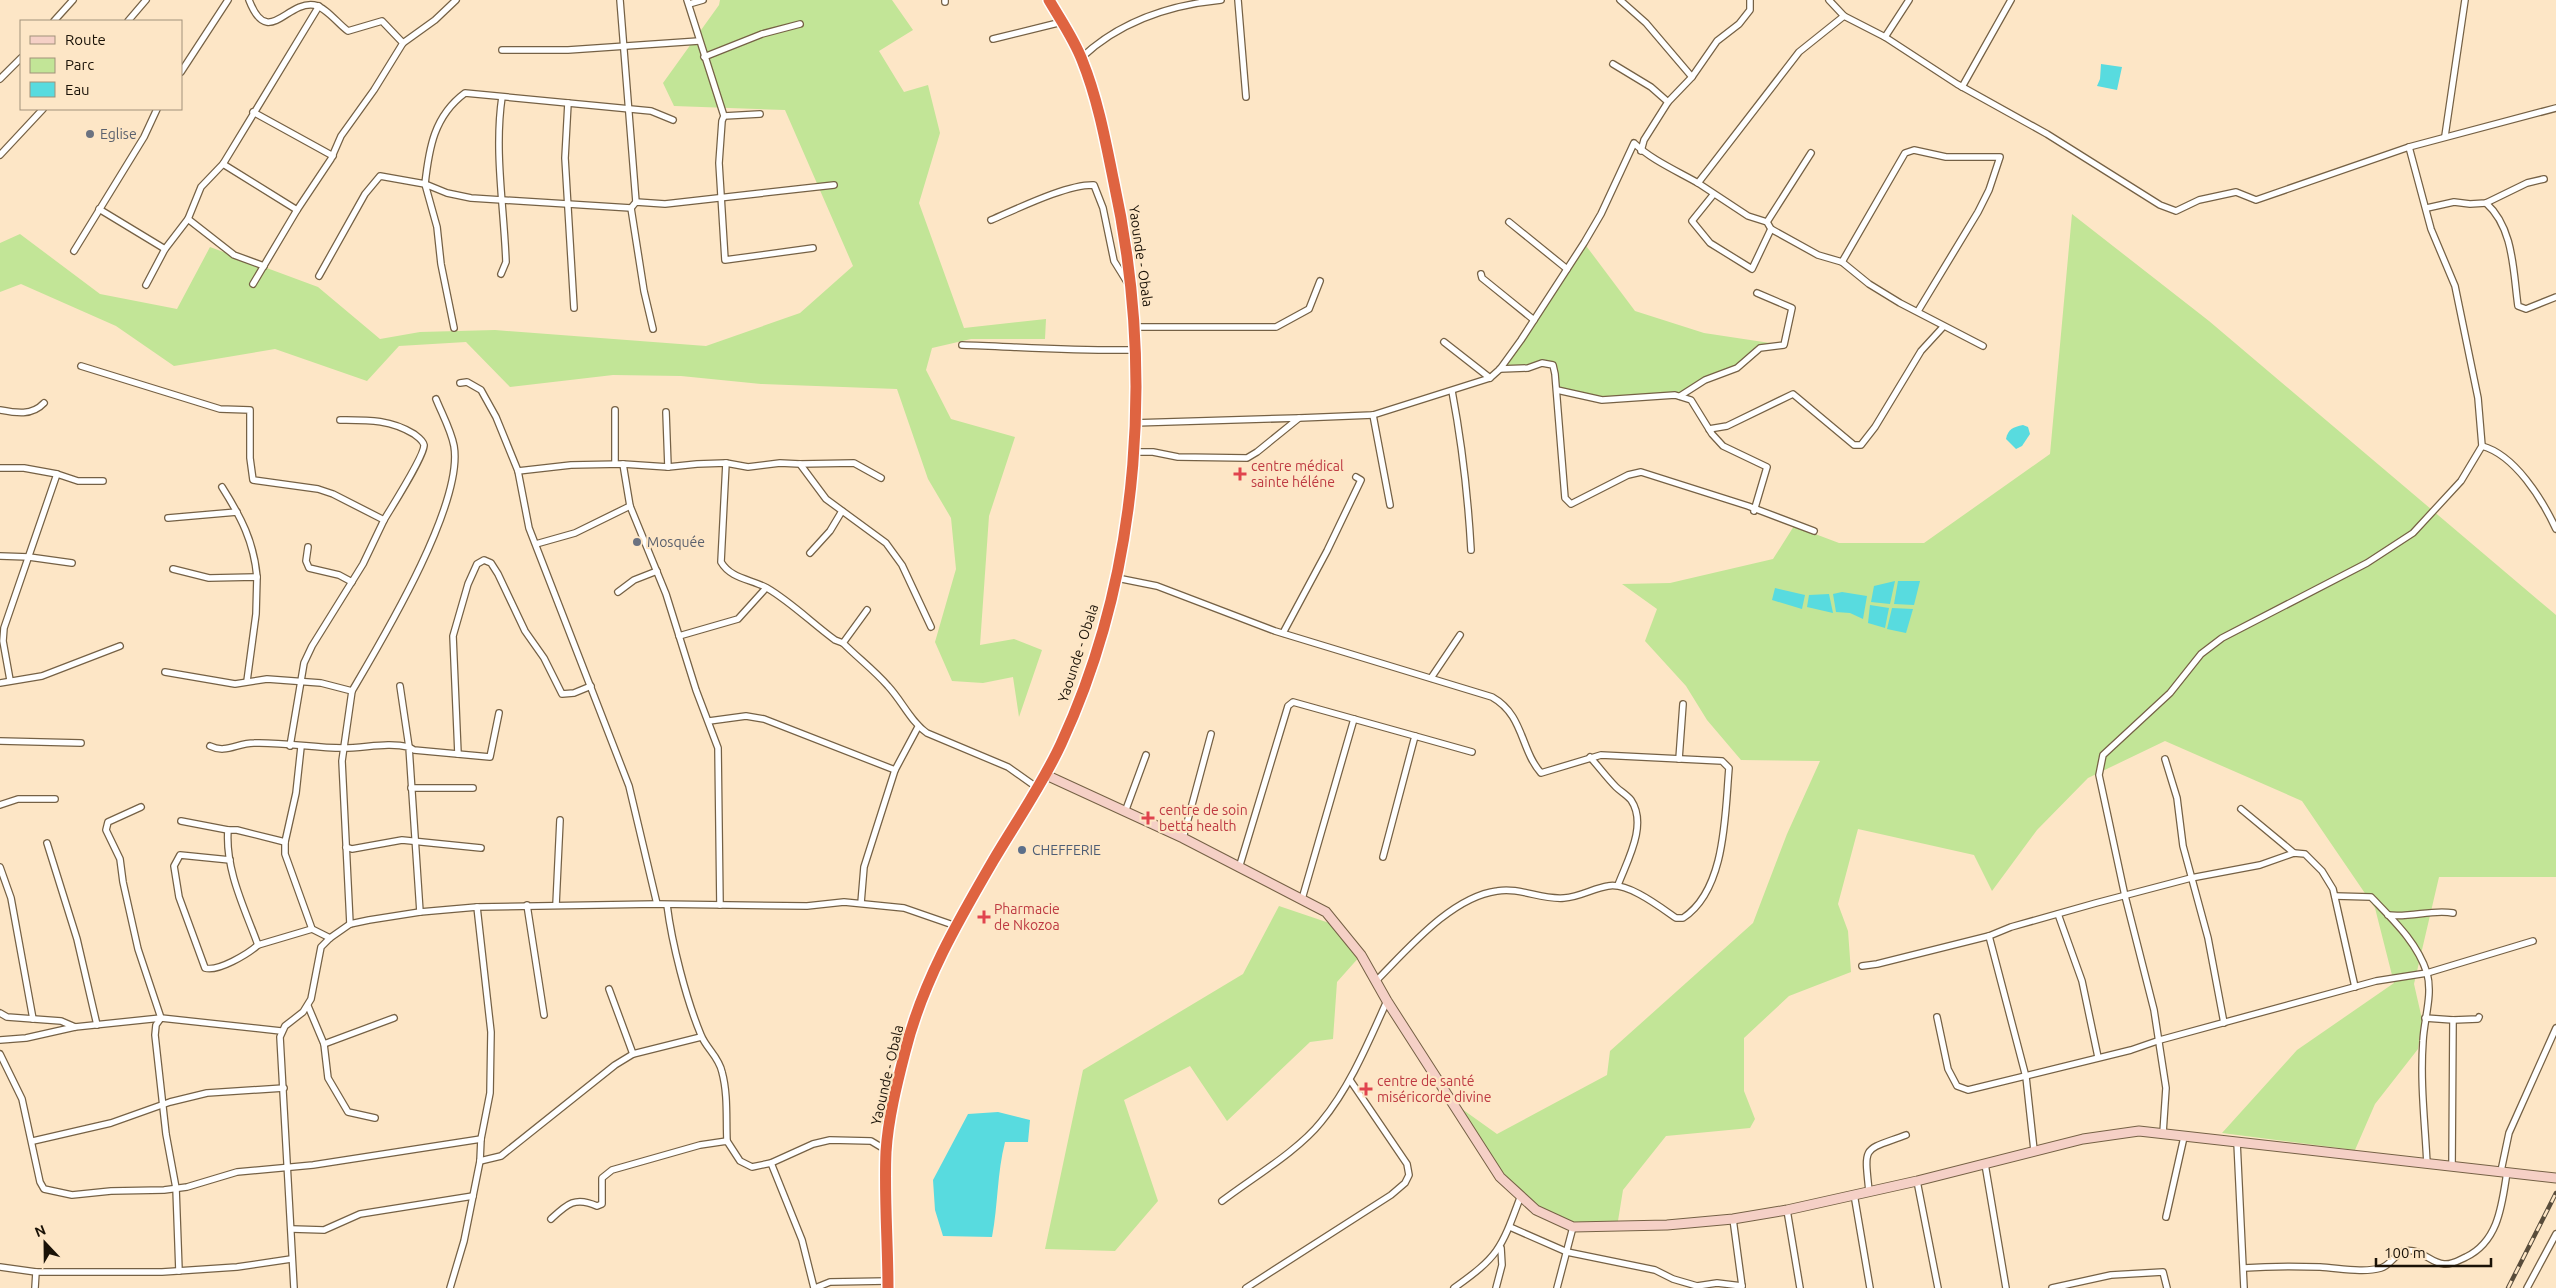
<svg xmlns="http://www.w3.org/2000/svg" width="2556" height="1288" viewBox="0 0 2556 1288" font-family="Ubuntu,sans-serif">
<style>
.green{fill:#c2e597}
.water{fill:#58dbdf}
.lines{fill:none;stroke-linecap:round;stroke-linejoin:round}
.street-casing{stroke:#756145;stroke-width:8}
.secondary-casing{stroke:#756145;stroke-width:11}
.highway-casing{stroke:#fff;stroke-width:14}
.street{stroke:#fff;stroke-width:5.5}
.secondary{stroke:#f5d0c6;stroke-width:9}
.highway{stroke:#df6441;stroke-width:11}
.rail-casing{stroke:#584c3b;stroke-width:4.5}
.rail{stroke:#fde6c6;stroke-width:2.5;stroke-dasharray:8;stroke-linecap:butt}
.worship-dot{fill:#6b7280;stroke:#fde6c6;stroke-width:2}
.health-dot{fill:#e0444e;stroke:#fde6c6;stroke-width:2}
.service-dot{fill:#5c6f8a;stroke:#fde6c6;stroke-width:2}
.labels{text-anchor:middle;dominant-baseline:central;stroke-width:4.5;stroke-linejoin:round;paint-order:stroke}
.worship-label{font-size:14px;fill:#5b616d;stroke:#fde6c6;text-anchor:start}
.street-label{font-size:14px;fill:#1a1207;stroke:#fde6c6}
.health-label{font-size:14px;fill:#be3a42;stroke:#fde6c6;text-anchor:start}
.service-label{font-size:14px;fill:#4e5e75;stroke:#fde6c6;text-anchor:start}
</style>
<rect width="100%" height="100%" fill="#fde6c6"/>
<g class="green">
<path d="M 720,0 L 892,0 L 913,30 L 879,51 L 904,92 L 928,85 L 940,133 L 919,203 L 964,328 L 1046,319 L 1045,339 L 971,339 L 932,348 L 926,370 L 951,419 L 1015,437 L 989,516 L 980,645 L 1014,639 L 1042,650 L 1019,717 L 1013,677 L 983,683 L 952,681 L 935,642 L 956,569 L 951,518 L 928,479 L 897,389 L 761,384 L 681,376 L 613,375 L 510,387 L 466,342 L 399,346 L 367,381 L 275,349 L 174,366 L 116,326 L 21,284 L 0,292 L 0,243 L 20,234 L 100,294 L 177,309 L 210,247 L 318,287 L 380,339 L 420,332 L 495,330 L 706,346 L 800,313 L 853,266 L 785,110 L 674,106 L 663,83 L 719,5 Z"/>
<path d="M 2072,214 L 2209,321 L 2556,615 L 2556,877 L 2439,877 L 2414,984 L 2422,1019 L 2418,1049 L 2375,1104 L 2355,1150 L 2222,1133 L 2297,1050 L 2394,983 L 2375,908 L 2302,801 L 2165,741 L 2088,778 L 2037,830 L 1992,891 L 1974,855 L 1858,829 L 1838,904 L 1848,931 L 1851,972 L 1789,996 L 1744,1038 L 1744,1091 L 1755,1119 L 1750,1128 L 1666,1136 L 1623,1190 L 1617,1227 L 1573,1227 L 1520,1198 L 1448,1099 L 1497,1134 L 1607,1075 L 1610,1051 L 1753,923 L 1787,834 L 1820,761 L 1741,760 L 1707,720 L 1686,686 L 1645,641 L 1657,609 L 1622,584 L 1670,583 L 1773,559 L 1794,526 L 1839,543 L 1924,543 L 2050,454 Z"/>
<path d="M 1584,243 L 1635,311 L 1704,333 L 1784,345 L 1760,348 L 1737,368 L 1705,380 L 1680,396 L 1602,400 L 1557,390 L 1553,365 L 1500,369 Z"/>
<path d="M 1279,906 L 1344,928 L 1361,955 L 1337,982 L 1333,1039 L 1310,1042 L 1227,1121 L 1190,1066 L 1124,1100 L 1158,1201 L 1115,1251 L 1045,1249 L 1083,1070 L 1243,974 Z"/>
</g>
<g class="water">
<path d="M 2101,64 L 2122,67 L 2117,90 L 2097,86 L 2100,79 Z"/>
<path d="M 2023,425 L 2028,427 L 2030,434 L 2022,446 L 2016,449 L 2006,439 C 2008,429 2013,427 2023,425 Z"/>
<path d="M 1895,581 L 1890,604 L 1871,602 L 1874,586 Z"/>
<path d="M 1898,581 L 1920,581 L 1914,605 L 1894,604 Z"/>
<path d="M 1775,588 L 1805,595 L 1802,609 L 1772,600 Z"/>
<path d="M 1842,592 L 1867,596 L 1863,619 L 1850,613 L 1836,612 L 1833,594 Z"/>
<path d="M 1829,594 L 1833,613 L 1807,607 L 1809,595 Z"/>
<path d="M 1870,605 L 1889,608 L 1885,628 L 1868,623 Z"/>
<path d="M 1892,608 L 1913,609 L 1906,633 L 1887,629 Z"/>
<path d="M 998,1112 L 1030,1120 L 1028,1142 L 1005,1142 C 997,1173 998,1205 992,1237 L 943,1236 L 935,1210 L 933,1180 L 968,1114 Z"/>
</g>
<g class="lines">
<defs>
<g id="street">
<path d="M 249,0 C 268,49 286,1 314,5 C 326,7 338,24 348,31 L 382,21 L 403,43 L 435,20 L 456,0"/>
<path d="M 620,0 L 636,202"/>
<path d="M 687,0 L 724,116 L 722,121 L 719,163 L 725,260 L 813,248"/>
<path d="M 945,0 L 945,2"/>
<path d="M 1238,0 L 1246,97"/>
<path d="M 1620,0 L 1646,23 L 1692,77"/>
<path d="M 1829,0 L 1844,16 L 1885,37 L 1957,84 L 2047,134 L 2160,205 L 2176,211 L 2199,200 L 2236,192 L 2256,200 L 2409,147 L 2556,108"/>
<path d="M 689,4 L 703,0"/>
<path d="M 54,21 L 73,0"/>
<path d="M 128,21 L 146,0"/>
<path d="M 1885,37 L 1909,0"/>
<path d="M 993,39 L 1062,22"/>
<path d="M 502,50 L 568,50 L 699,41"/>
<path d="M 704,57 L 762,34 L 800,24"/>
<path d="M 1081,58 C 1119,22 1170,5 1221,0"/>
<path d="M 1613,64 L 1651,87 L 1668,102"/>
<path d="M 181,72 L 228,0"/>
<path d="M 0,79 L 21,58"/>
<path d="M 1962,87 L 2011,0"/>
<path d="M 568,103 L 565,158 L 574,308"/>
<path d="M 253,112 L 333,156"/>
<path d="M 724,116 L 760,114"/>
<path d="M 2445,136 L 2465,0"/>
<path d="M 1641,151 L 1644,140 L 1668,102 L 1692,77 L 1717,41 L 1739,24 L 1750,10 L 1750,0"/>
<path d="M 0,155 L 43,109"/>
<path d="M 223,164 L 297,210"/>
<path d="M 1698,183 L 1748,216 L 1767,222 L 1771,229 L 1818,255 L 1842,262 L 1869,284 L 1900,303 L 1983,346"/>
<path d="M 1713,195 L 1692,221 L 1710,243 L 1752,269 L 1771,229"/>
<path d="M 2486,203 C 2514,228 2513,271 2518,306 L 2526,309 L 2556,297"/>
<path d="M 631,208 L 644,291 L 653,329"/>
<path d="M 2427,208 L 2454,202 L 2470,204 L 2486,203 L 2527,183 L 2544,179"/>
<path d="M 99,209 L 165,249"/>
<path d="M 188,219 L 234,255 L 264,266"/>
<path d="M 991,220 C 1017,209 1067,184 1094,185 L 1103,208 L 1114,261 L 1127,282"/>
<path d="M 1509,222 L 1567,269"/>
<path d="M 1767,222 L 1811,153"/>
<path d="M 74,251 L 144,137 L 157,109"/>
<path d="M 1842,262 L 1905,153 L 1914,150 L 1946,157 L 2000,157 L 1989,190 L 1978,212 L 1918,311"/>
<path d="M 501,274 L 506,262 C 504,207 494,151 502,97"/>
<path d="M 1481,274 L 1482,278 L 1534,320"/>
<path d="M 319,276 L 365,194 L 380,176 L 425,184 C 429,148 434,116 465,93 L 651,111 L 673,120"/>
<path d="M 253,284 L 297,210 L 331,159 L 341,136 L 374,90 L 403,43"/>
<path d="M 146,285 L 165,249 L 188,219 L 201,187 L 223,164 L 319,6"/>
<path d="M 1134,327 L 1276,327 L 1309,309 L 1320,281"/>
<path d="M 454,328 L 441,264 L 437,227 L 425,184 L 447,193 L 471,198 L 631,208 L 636,202 L 665,204 L 834,185"/>
<path d="M 1444,342 L 1490,378"/>
<path d="M 962,345 C 1019,347 1076,351 1134,350"/>
<path d="M 81,366 L 220,409 L 250,410 L 250,458 L 253,480 L 318,489 L 333,494 L 384,520 L 363,564 L 312,646 L 304,663 L 290,746"/>
<path d="M 1500,369 L 1528,368 L 1542,363 L 1553,365 L 1555,374 L 1565,498 L 1571,504 L 1628,475 L 1641,472 L 1748,506 L 1814,531"/>
<path d="M 460,383 L 467,382 L 481,390 L 496,417 L 518,471 L 529,528 L 629,786 L 657,904"/>
<path d="M 1557,390 L 1602,400 L 1675,395 L 1691,400 L 1712,434 L 1723,446 L 1767,467 L 1754,511"/>
<path d="M 1452,391 C 1462,444 1468,496 1471,550"/>
<path d="M 1680,396 L 1705,380 L 1737,368 L 1760,348 L 1784,345 L 1792,308 L 1757,293"/>
<path d="M 0,410 C 16,413 32,416 44,403"/>
<path d="M 666,412 L 668,467"/>
<path d="M 1373,415 L 1390,505"/>
<path d="M 340,420 C 367,420 390,419 414,434 C 418,437 423,440 424,445 C 425,455 391,508 384,520"/>
<path d="M 1133,423 L 1299,418"/>
<path d="M 1709,429 L 1727,426 L 1793,394 L 1854,445 L 1861,445 L 1875,427 L 1921,351 L 1943,327"/>
<path d="M 2482,446 C 2515,455 2542,499 2556,529"/>
<path d="M 1134,452 L 1153,452 L 1178,457 L 1247,458 L 1257,452 L 1299,418 L 1373,415 L 1490,378 L 1500,369 L 1521,340 L 1584,243 L 1601,214 L 1634,143 C 1650,159 1677,171 1698,183 L 1799,52 L 1844,16"/>
<path d="M 726,463 L 721,562 C 731,579 751,579 767,588 C 791,602 813,624 835,640 L 843,643 C 858,658 874,670 888,686 C 902,701 911,722 927,733 L 1008,767 L 1039,789"/>
<path d="M 615,464 L 615,410"/>
<path d="M 623,464 L 630,506 L 666,594 L 696,690 L 718,748 L 720,905"/>
<path d="M 800,464 L 854,463 L 881,478"/>
<path d="M 0,468 L 24,468 L 57,474"/>
<path d="M 518,471 L 571,465 L 623,464 L 668,467 L 697,464 L 726,463 L 748,467 L 780,463 L 800,464 L 826,499 L 886,543 L 902,565 L 931,627"/>
<path d="M 222,487 C 241,517 254,542 257,577"/>
<path d="M 168,518 L 237,512"/>
<path d="M 536,544 L 575,533 L 630,506"/>
<path d="M 308,547 L 306,561 L 309,568 L 339,575 L 352,582"/>
<path d="M 810,553 L 830,531 L 842,511"/>
<path d="M 0,556 L 29,557 L 72,563"/>
<path d="M 173,569 L 209,578 L 257,577 L 256,614 L 247,681"/>
<path d="M 1117,578 L 1157,586 L 1275,631 L 1492,697 C 1524,715 1520,749 1541,773 L 1601,755 L 1722,761 L 1729,768 C 1725,814 1726,890 1683,918 L 1676,918 C 1660,907 1628,882 1608,886 C 1594,888 1580,897 1564,898 C 1541,900 1520,887 1497,891 C 1451,897 1407,950 1376,981"/>
<path d="M 618,592 L 634,580 L 657,571"/>
<path d="M 1283,633 L 1327,551 L 1361,480 L 1356,477"/>
<path d="M 679,636 L 738,619 L 766,588"/>
<path d="M 843,643 L 867,610"/>
<path d="M 165,672 L 235,684 L 267,679 L 321,683 L 352,691 L 342,761 L 350,924"/>
<path d="M 1431,678 L 1460,635"/>
<path d="M 10,680 L 3,641 L 4,628 L 57,474 L 78,481 L 103,481"/>
<path d="M 0,683 L 42,676 L 120,646"/>
<path d="M 400,686 L 409,747 L 414,750 L 490,757 L 499,713"/>
<path d="M 352,691 C 382,640 464,504 454,446 C 451,430 442,414 436,399"/>
<path d="M 709,721 L 746,716 L 764,719 L 895,770"/>
<path d="M 1415,736 L 1472,752"/>
<path d="M 0,741 L 81,743"/>
<path d="M 210,746 C 226,754 237,743 254,743 C 284,742 314,748 343,748 C 366,748 387,742 409,747 L 420,912"/>
<path d="M 301,747 L 296,793 L 285,842 L 285,854 L 312,929 L 330,938"/>
<path d="M 458,754 L 453,636 L 468,584 L 477,564 L 484,560 L 491,563 L 498,574 L 525,631 L 544,658 L 562,694 L 574,693 L 591,686"/>
<path d="M 1590,757 C 1599,767 1607,778 1616,787 C 1620,791 1627,795 1631,800 C 1648,825 1627,861 1618,885"/>
<path d="M 1679,759 L 1683,704"/>
<path d="M 2165,759 L 2177,798 L 2183,846 L 2208,938 L 2224,1023"/>
<path d="M 411,788 L 473,788"/>
<path d="M 0,805 L 18,799 L 55,799"/>
<path d="M 141,807 L 108,822 L 106,830 L 120,859 L 123,882 L 138,949 L 161,1018 L 156,1025 L 155,1035 L 166,1134 L 176,1188 L 179,1271"/>
<path d="M 2241,809 L 2294,853"/>
<path d="M 1125,812 L 1146,755"/>
<path d="M 181,821 L 228,830 L 237,830 L 285,842"/>
<path d="M 228,830 C 225,870 245,909 258,945 L 312,929"/>
<path d="M 1183,838 L 1211,734"/>
<path d="M 47,843 L 77,939 L 97,1025"/>
<path d="M 346,847 L 352,849 L 402,840 L 481,848"/>
<path d="M 230,860 L 180,855 L 174,866 L 179,897 L 205,968 C 218,972 248,954 258,945"/>
<path d="M 0,867 L 11,898 L 33,1019"/>
<path d="M 1239,868 L 1288,706 L 1293,702 L 1415,736 L 1383,857"/>
<path d="M 2335,896 L 2371,897 C 2393,920 2417,942 2427,973 C 2433,995 2424,1019 2423,1041 C 2420,1083 2425,1123 2427,1164"/>
<path d="M 1302,899 L 1354,719"/>
<path d="M 861,903 L 864,867 L 895,770 L 918,727"/>
<path d="M 527,905 L 544,1015"/>
<path d="M 556,905 L 560,820"/>
<path d="M 667,905 C 672,944 686,999 701,1035 C 706,1048 719,1057 722,1072 C 728,1094 726,1118 727,1141"/>
<path d="M 2058,914 L 2082,981 L 2098,1057"/>
<path d="M 2388,915 C 2411,918 2432,909 2453,913"/>
<path d="M 1989,936 L 2026,1077 L 2034,1150"/>
<path d="M 1862,966 L 1877,964 L 1989,936 L 2011,927 L 2096,903 L 2191,878 L 2260,865 L 2294,853 L 2305,854 L 2322,871 L 2333,889 L 2355,987"/>
<path d="M 609,989 L 633,1054"/>
<path d="M 308,1006 L 324,1044 L 328,1078 L 348,1112 L 375,1118"/>
<path d="M 0,1013 L 7,1017 L 61,1021 L 75,1027"/>
<path d="M 1937,1017 L 1948,1069 L 1957,1086 L 1968,1090 L 2131,1050 L 2160,1040 L 2376,981 L 2427,973 L 2533,941"/>
<path d="M 2425,1018 L 2453,1020 L 2478,1019 L 2479,1017"/>
<path d="M 0,1040 L 26,1038 L 75,1027 L 161,1018 L 281,1031"/>
<path d="M 324,1044 L 394,1018"/>
<path d="M 0,1054 L 22,1099 L 40,1182 L 44,1189 L 72,1195 L 111,1191 L 164,1190 L 187,1187 L 237,1172 L 313,1165 L 481,1139"/>
<path d="M 2163,1133 L 2166,1088 L 2154,1010 L 2125,896 L 2099,775 L 2103,755 L 2170,693 L 2201,654 L 2222,638 L 2367,563 L 2413,533 L 2461,481 L 2482,446 L 2478,398 L 2455,286 L 2431,229 L 2409,147"/>
<path d="M 33,1141 L 111,1123 L 170,1102 L 207,1093 L 284,1088"/>
<path d="M 2237,1142 L 2244,1288"/>
<path d="M 480,1161 L 501,1156 L 615,1065 L 633,1054 L 701,1037"/>
<path d="M 771,1163 L 802,1240 L 814,1288"/>
<path d="M 1985,1164 L 2006,1288"/>
<path d="M 2452,1166 L 2453,1020"/>
<path d="M 2501,1171 L 2509,1133 L 2556,1028"/>
<path d="M 1917,1181 L 1938,1288"/>
<path d="M 1869,1191 C 1864,1144 1863,1151 1906,1135"/>
<path d="M 1854,1194 L 1870,1288"/>
<path d="M 1222,1201 C 1252,1178 1298,1151 1321,1122 C 1350,1087 1368,1043 1387,1001"/>
<path d="M 1787,1210 L 1800,1288"/>
<path d="M 2166,1217 L 2184,1137"/>
<path d="M 551,1219 C 567,1204 575,1196 597,1206 L 602,1204 L 602,1178 L 612,1170 L 700,1145 L 727,1141 L 740,1161 L 752,1167 L 771,1163 L 813,1144 L 830,1140 L 871,1141 L 886,1150"/>
<path d="M 1733,1219 L 1742,1286"/>
<path d="M 1510,1227 L 1567,1252 L 1655,1270 L 1673,1279 L 1697,1286 L 1717,1283 L 1742,1286 L 1741,1288"/>
<path d="M 292,1229 L 324,1230 L 360,1214 L 473,1196"/>
<path d="M 0,1267 L 36,1272 L 162,1272 L 237,1267 L 291,1259"/>
<path d="M 2244,1268 C 2270,1266 2294,1266 2320,1267 C 2339,1268 2363,1273 2381,1268 C 2391,1265 2395,1253 2405,1251 C 2421,1248 2430,1263 2444,1264 C 2452,1265 2459,1260 2466,1257 C 2499,1241 2502,1204 2507,1172"/>
<path d="M 35,1288 L 36,1272"/>
<path d="M 294,1288 L 280,1037 L 285,1026 L 303,1012 L 311,999 L 321,947 L 330,938 L 350,924 L 369,920 L 420,912 L 477,907 L 657,904 L 807,906 L 844,902 L 904,908 L 956,926"/>
<path d="M 450,1288 L 464,1241 L 480,1161 L 481,1139 L 490,1093 L 491,1032 L 477,907"/>
<path d="M 815,1288 L 830,1282 L 888,1281"/>
<path d="M 1246,1288 L 1391,1195 L 1405,1183 L 1409,1175 L 1407,1164 L 1350,1080"/>
<path d="M 1454,1288 C 1499,1256 1501,1249 1520,1198"/>
<path d="M 1496,1288 L 1502,1265 L 1501,1248"/>
<path d="M 1557,1288 L 1573,1227"/>
<path d="M 2052,1288 L 2111,1275 L 2163,1272 L 2167,1288"/>
<path d="M 2527,1288 L 2556,1234"/>
</g>
<path id="secondary" d="M 1046,775 L 1183,838 L 1326,912 L 1361,955 L 1387,1001 L 1500,1177 L 1536,1210 L 1573,1227 L 1667,1225 L 1733,1219 L 1787,1210 L 1917,1181 L 2083,1139 L 2139,1131 L 2556,1178"/>
<path id="highway" d="M 888,1288 C 888,1243 884,1197 886,1152 C 888,1119 897,1083 905,1052 C 922,983 958,921 993,861 C 1016,822 1042,785 1061,744 C 1142,569 1154,364 1113,178 C 1105,138 1097,97 1082,60 C 1074,39 1060,19 1049,0"/>
</defs>
<use href="#street" class="street-casing"/>
<use href="#secondary" class="secondary-casing"/>
<use href="#highway" class="highway-casing"/>
<use href="#street" class="street"/>
<use href="#secondary" class="secondary"/>
<use href="#highway" class="highway"/>
<defs>
<path id="rail" d="M 2508,1288 L 2556,1193"/>
</defs>
<use href="#rail" class="rail-casing"/>
<use href="#rail" class="rail"/>
</g>
<g class="worship-dot">
<circle cx="90" cy="134" r="5"/>
<circle cx="637" cy="542" r="5"/>
</g>
<g class="health-dot">
<path d="M1237.5 466.5h5v5h5v5h-5v5h-5v-5h-5v-5h5z"/>
<path d="M1145.5 810.5h5v5h5v5h-5v5h-5v-5h-5v-5h5z"/>
<path d="M981.5 909.5h5v5h5v5h-5v5h-5v-5h-5v-5h5z"/>
<path d="M1363.5 1081.5h5v5h5v5h-5v5h-5v-5h-5v-5h5z"/>
</g>
<circle class="service-dot" cx="1022" cy="850" r="5"/>
<g class="labels">
<g class="worship-label">
<text x="100" y="134">Eglise</text>
<text x="647" y="542">Mosquée</text>
</g>
<g class="street-label">
<text transform="translate(1141 256) rotate(82)">Yaounde - Obala</text>
<text transform="translate(1078 653) rotate(-72)">Yaounde - Obala</text>
<text transform="translate(887 1075) rotate(-77)">Yaounde - Obala</text>
</g>
<g class="health-label">
<text x="1251" y="466">centre médical<tspan x="1251" dy="16">sainte héléne</tspan></text>
<text x="1159" y="810">centre de soin<tspan x="1159" dy="16">betta health</tspan></text>
<text x="994" y="909">Pharmacie<tspan x="994" dy="16">de Nkozoa</tspan></text>
<text x="1377" y="1081">centre de santé<tspan x="1377" dy="16">miséricorde divine</tspan></text>
</g>
<g class="service-label">
<text x="1032" y="850">CHEFFERIE</text>
</g>
</g>
<rect x="20" y="20" width="162" height="90" fill="#fde6c6" stroke="#a2917a"/>
<rect x="30" y="36" width="25" height="8" fill="#f5d0c6" stroke="#a2917a"/>
<text x="65" y="45" font-size="15" fill="#1a1207">Route</text>
<rect x="30" y="58" width="25" height="15" fill="#c2e597" stroke="#a2917a"/>
<text x="65" y="70" font-size="15" fill="#1a1207">Parc</text>
<rect x="30" y="82" width="25" height="15" fill="#58dbdf" stroke="#a2917a"/>
<text x="65" y="95" font-size="15" fill="#1a1207">Eau</text>
<g transform="translate(45 1243) rotate(338)" stroke="#fde6c6" stroke-width="4" paint-order="stroke">
<path d="M0-4L9 19L0 12L-9 19Z" fill="#1a1207"/>
<text y="-8" font-size="14" font-weight="bold" text-anchor="middle" fill="#1a1207">N</text>
</g>
<path d="M2376 1258v8h115v-8" fill="none" stroke="#1a1207" stroke-width="2.5"/>
<text x="2384" y="1258" font-size="15" fill="#1a1207" stroke="#fde6c6" stroke-width="4" paint-order="stroke">100 m</text>
</svg>
